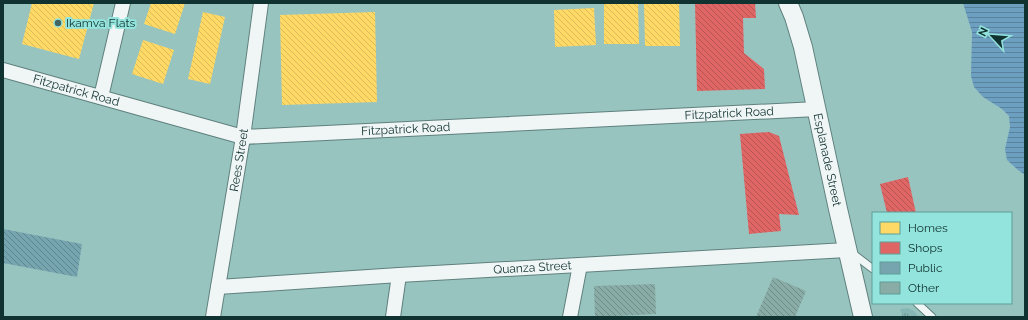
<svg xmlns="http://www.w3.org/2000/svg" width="1028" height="320" viewBox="0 0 1028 320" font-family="Raleway,sans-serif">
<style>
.grass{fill:url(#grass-tufts)}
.water{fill:url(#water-rules)}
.homes{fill:url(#homes-back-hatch)}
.shops{fill:url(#shops-back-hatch)}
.public{fill:url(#public-back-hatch)}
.building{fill:url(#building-back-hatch)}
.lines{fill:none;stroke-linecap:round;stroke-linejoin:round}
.service-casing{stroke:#5f807d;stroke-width:9}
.minor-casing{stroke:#5f807d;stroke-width:16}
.tertiary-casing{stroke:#5f807d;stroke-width:20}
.service{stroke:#f0f6f6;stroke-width:7}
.minor{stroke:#f0f6f6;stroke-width:14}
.tertiary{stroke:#f0f6f6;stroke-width:18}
.poi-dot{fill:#406562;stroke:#93e4dc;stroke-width:1.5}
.labels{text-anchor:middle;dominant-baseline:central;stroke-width:4;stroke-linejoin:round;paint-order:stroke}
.poi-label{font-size:12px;fill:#103230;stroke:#93e4dc;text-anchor:start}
.street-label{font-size:12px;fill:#103230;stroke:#93e4dc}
</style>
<defs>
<pattern id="grass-tufts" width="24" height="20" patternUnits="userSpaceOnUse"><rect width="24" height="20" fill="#86b7b4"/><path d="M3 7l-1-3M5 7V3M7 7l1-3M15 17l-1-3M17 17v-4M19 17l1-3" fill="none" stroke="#6c9593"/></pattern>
<pattern id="water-rules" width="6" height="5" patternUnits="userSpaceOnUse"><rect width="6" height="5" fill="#6d9fc1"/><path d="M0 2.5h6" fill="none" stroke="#58829d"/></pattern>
<pattern id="homes-back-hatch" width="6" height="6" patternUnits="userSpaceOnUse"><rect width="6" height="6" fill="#ffd966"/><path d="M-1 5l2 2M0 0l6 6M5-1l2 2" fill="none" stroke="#dabb59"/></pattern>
<pattern id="shops-back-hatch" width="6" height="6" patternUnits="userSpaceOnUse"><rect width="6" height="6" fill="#e06666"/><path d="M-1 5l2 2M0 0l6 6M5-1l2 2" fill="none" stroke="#b45554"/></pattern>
<pattern id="public-back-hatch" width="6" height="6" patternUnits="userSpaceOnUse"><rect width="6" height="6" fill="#76a5af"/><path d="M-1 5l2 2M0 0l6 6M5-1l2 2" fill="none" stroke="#5f878f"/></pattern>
<pattern id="building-back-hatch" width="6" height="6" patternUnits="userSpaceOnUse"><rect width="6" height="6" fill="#8aaca6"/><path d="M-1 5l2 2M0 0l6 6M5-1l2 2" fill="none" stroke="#6f8d88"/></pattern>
</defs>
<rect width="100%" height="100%" fill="#98c4c0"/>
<path class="grass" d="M 908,308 L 914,311 L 919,317 L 903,317 L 900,309 Z"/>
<path class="water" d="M 963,3 L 1025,3 L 1025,175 L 1018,170 L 1007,160 L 1005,149 L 1010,127 L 1009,116 L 1002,109 L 983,97 L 974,87 L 971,76 L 972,32 Z"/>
<g class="homes">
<path d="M 32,3 L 94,3 L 79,59 L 22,44 Z"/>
<path d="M 151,3 L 185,3 L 175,34 L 144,24 Z"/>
<path d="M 604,3 L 638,3 L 639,44 L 604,44 Z"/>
<path d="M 644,3 L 679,3 L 680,46 L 645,46 Z"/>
<path d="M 594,8 L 596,45 L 555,47 L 554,10 Z"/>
<path d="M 203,12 L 225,17 L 210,84 L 188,79 Z"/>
<path d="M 375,12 L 377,102 L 282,105 L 280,15 Z"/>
<path d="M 143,40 L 174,50 L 163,84 L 132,74 Z"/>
</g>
<g class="shops">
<path d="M 695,3 L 755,3 L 756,18 L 743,18 L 744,53 L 764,69 L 765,89 L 697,91 Z"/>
<path d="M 769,132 L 779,136 L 799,215 L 779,214 L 781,231 L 749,234 L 740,134 Z"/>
<path d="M 908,177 L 916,213 L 887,213 L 880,184 Z"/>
</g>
<path class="public" d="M 3,229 L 82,244 L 77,277 L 3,263 Z"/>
<g class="building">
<path d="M 773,277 L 806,291 L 795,317 L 756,317 Z"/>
<path d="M 655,284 L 656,314 L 595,317 L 594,286 Z"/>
</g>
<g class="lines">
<defs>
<g id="service">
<path d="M 852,253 L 873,269"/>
<path d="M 917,303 L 932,317"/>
</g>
<g id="minor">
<path id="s1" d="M 3,70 L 243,137 L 817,109"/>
<path d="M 101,97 L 123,3"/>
<path id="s2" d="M 218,287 L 399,275 L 847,250"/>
<path id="s3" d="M 213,317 L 243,137 L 261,3"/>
<path d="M 393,317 L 399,275"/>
<path d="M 570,317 L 580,265"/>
</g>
<g id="tertiary">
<path id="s4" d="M 788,3 L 794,17 L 803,47 L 838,209 L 863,317"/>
</g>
</defs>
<use href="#service" class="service-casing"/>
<use href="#minor" class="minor-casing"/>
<use href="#tertiary" class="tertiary-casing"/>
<use href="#service" class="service"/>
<use href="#minor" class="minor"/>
<use href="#tertiary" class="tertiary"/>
</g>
<circle class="poi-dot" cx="58" cy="23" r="4"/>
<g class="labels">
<g class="poi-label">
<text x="66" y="23">Ikamva Flats</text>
</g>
<g class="street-label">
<text stroke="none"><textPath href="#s1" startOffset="76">Fitzpatrick Road</textPath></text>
<text stroke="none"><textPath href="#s1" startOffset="736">Fitzpatrick Road</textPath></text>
<text stroke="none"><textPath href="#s1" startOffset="412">Fitzpatrick Road</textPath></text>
<text stroke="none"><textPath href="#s4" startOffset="162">Esplanade Street</textPath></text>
<text stroke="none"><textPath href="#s3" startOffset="159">Rees Street</textPath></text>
<text stroke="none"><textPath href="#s2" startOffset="315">Quanza Street</textPath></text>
</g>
</g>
<rect width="1028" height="320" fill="none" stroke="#103230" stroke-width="8"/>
<rect x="872" y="212" width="140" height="92" fill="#93e4dc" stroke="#5f9d97"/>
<rect x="880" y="222" width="20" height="12" fill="#ffd966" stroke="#5f9d97"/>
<text x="908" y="232" font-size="12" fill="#103230">Homes</text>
<rect x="880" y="242" width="20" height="12" fill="#e06666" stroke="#5f9d97"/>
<text x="908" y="252" font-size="12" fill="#103230">Shops</text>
<rect x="880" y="262" width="20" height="12" fill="#76a5af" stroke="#5f9d97"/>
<text x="908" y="272" font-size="12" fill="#103230">Public</text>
<rect x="880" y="282" width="20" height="12" fill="#8aaca6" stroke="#5f9d97"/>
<text x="908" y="292" font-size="12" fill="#103230">Other</text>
<g transform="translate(992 36) rotate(296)" stroke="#93e4dc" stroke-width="3" paint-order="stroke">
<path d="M0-3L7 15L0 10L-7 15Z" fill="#103230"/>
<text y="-6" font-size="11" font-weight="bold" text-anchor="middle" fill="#103230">N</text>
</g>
</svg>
